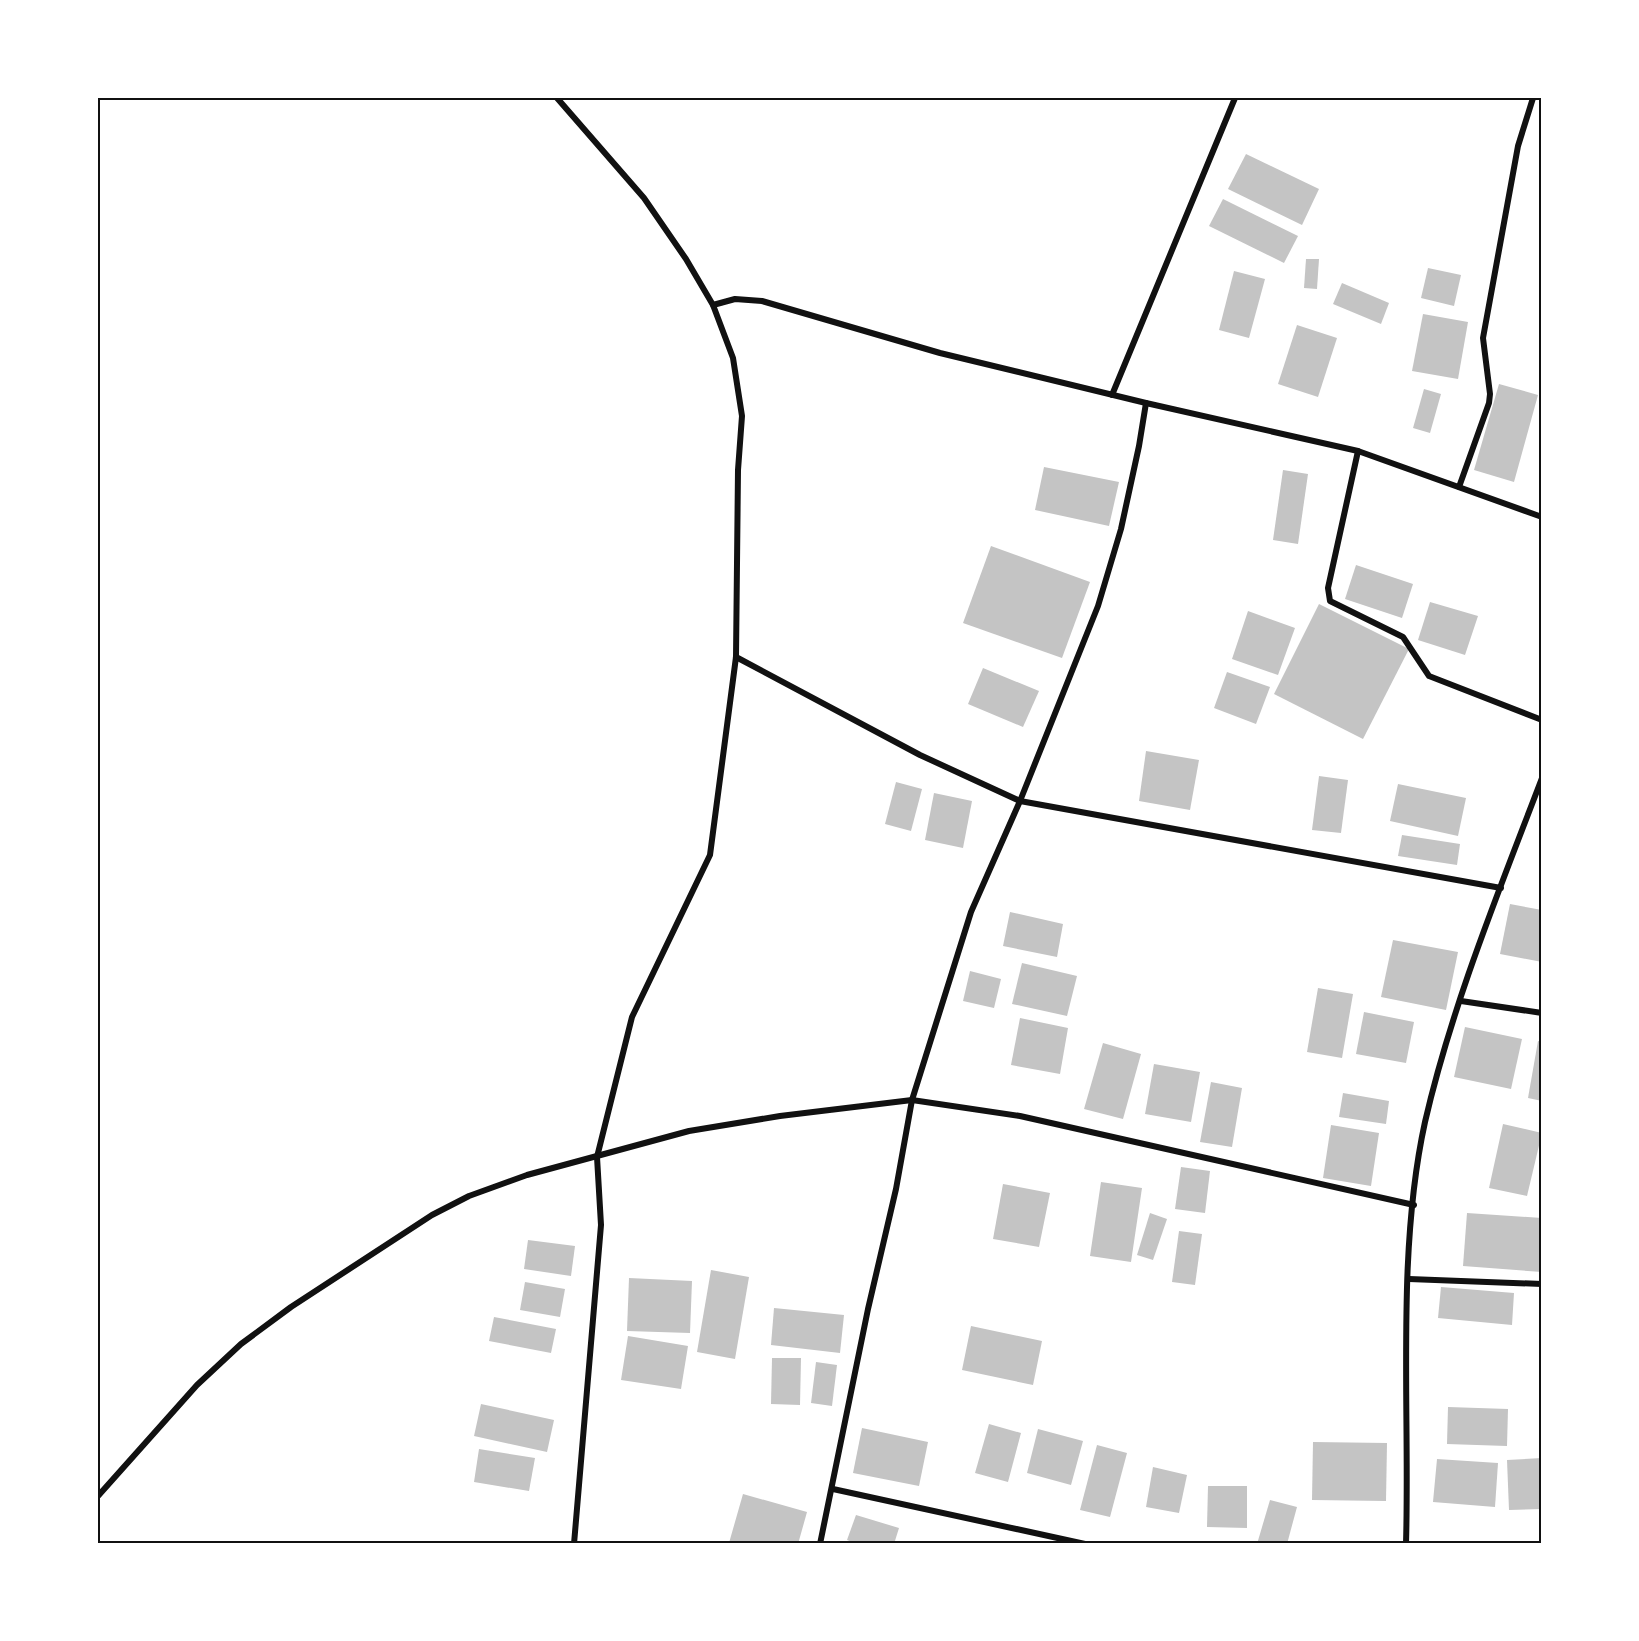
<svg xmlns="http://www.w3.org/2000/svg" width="1639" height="1641" font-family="'Fira Sans',sans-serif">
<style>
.building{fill:#c4c4c4}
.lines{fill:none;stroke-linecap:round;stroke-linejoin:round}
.minor{stroke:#111;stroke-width:6}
.neatline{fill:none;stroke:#111;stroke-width:2}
</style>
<rect width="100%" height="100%" fill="#fff"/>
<g class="building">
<path d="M1246,154L1319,189L1302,225L1228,189Z"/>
<path d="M1223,199L1298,236L1284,263L1209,226Z"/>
<path d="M1306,259H1319L1317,289L1304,288Z"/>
<path d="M1428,268L1461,275L1454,306L1421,298Z"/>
<path d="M1234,271L1265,279L1249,338L1219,330Z"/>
<path d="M1342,283L1389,303L1381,324L1333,304Z"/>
<path d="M1423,314L1468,322L1458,379L1412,371Z"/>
<path d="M1297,325L1337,338L1318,397L1278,384Z"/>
<path d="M1499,384L1538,395L1514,482L1474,470Z"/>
<path d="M1424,389L1441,394L1430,433L1413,428Z"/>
<path d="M1044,467L1119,482L1109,526L1035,510Z"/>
<path d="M1283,470L1308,474L1298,544L1273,540Z"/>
<path d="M991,546L1090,582L1062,658L963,623Z"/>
<path d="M1356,565L1413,584L1402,618L1345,599Z"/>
<path d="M1430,602L1478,616L1465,655L1418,640Z"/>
<path d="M1319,604L1409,649L1363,739L1274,694Z"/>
<path d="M1248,611L1295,628L1278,675L1232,659Z"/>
<path d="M983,668L1039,691L1023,727L968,704Z"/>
<path d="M1227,672L1270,687L1256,724L1214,708Z"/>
<path d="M1146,751L1199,760L1190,810L1139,801Z"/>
<path d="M1319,776L1348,780L1341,833L1312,830Z"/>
<path d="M896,782L922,789L911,831L885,824Z"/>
<path d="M1398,784L1466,798L1458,836L1390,821Z"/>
<path d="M934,793L972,801L963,848L925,840Z"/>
<path d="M1402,835L1460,844L1457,865L1398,856Z"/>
<path d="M1510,904L1542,910V962L1500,954Z"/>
<path d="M1010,912L1063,924L1057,957L1003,946Z"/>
<path d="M1393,940L1458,952L1446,1010L1381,997Z"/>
<path d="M1022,963L1077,976L1067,1016L1012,1004Z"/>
<path d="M970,971L1001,979L994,1008L963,1001Z"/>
<path d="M1318,988L1353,994L1342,1058L1307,1052Z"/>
<path d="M1364,1012L1414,1022L1406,1063L1356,1054Z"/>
<path d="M1020,1018L1068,1028L1060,1074L1011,1065Z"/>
<path d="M1465,1027L1522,1039L1511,1089L1454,1077Z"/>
<path d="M1538,1041L1542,1042V1101L1528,1098Z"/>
<path d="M1103,1043L1141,1054L1123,1119L1084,1109Z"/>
<path d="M1154,1064L1200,1072L1191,1122L1145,1114Z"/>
<path d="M1211,1082L1242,1088L1232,1147L1200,1142Z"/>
<path d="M1343,1093L1389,1101L1386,1124L1339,1117Z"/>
<path d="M1503,1124L1542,1133L1527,1196L1489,1188Z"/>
<path d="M1331,1125L1379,1133L1371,1186L1323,1178Z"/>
<path d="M1181,1167L1210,1171L1205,1213L1175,1209Z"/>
<path d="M1101,1182L1142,1188L1131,1262L1090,1256Z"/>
<path d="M1003,1184L1050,1193L1039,1247L993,1239Z"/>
<path d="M1150,1213L1167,1219L1153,1260L1137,1255Z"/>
<path d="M1467,1213L1542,1218V1272L1463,1266Z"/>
<path d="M1179,1231L1202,1234L1195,1285L1172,1282Z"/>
<path d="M528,1240L575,1246L571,1276L524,1269Z"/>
<path d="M711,1270L749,1277L735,1359L697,1352Z"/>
<path d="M629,1278L692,1281L690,1333L627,1331Z"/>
<path d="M525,1282L565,1289L560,1317L520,1310Z"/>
<path d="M1441,1287L1514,1293L1512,1325L1438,1318Z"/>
<path d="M774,1308L844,1315L840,1353L771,1345Z"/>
<path d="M494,1317L556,1329L551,1353L489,1341Z"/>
<path d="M971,1326L1042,1341L1033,1385L962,1370Z"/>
<path d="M628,1336L688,1346L681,1389L621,1380Z"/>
<path d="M772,1358H801L800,1405L771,1404Z"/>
<path d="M816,1362L837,1365L832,1406L811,1403Z"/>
<path d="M481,1404L554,1420L547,1452L474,1436Z"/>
<path d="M1448,1407L1508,1409L1507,1446L1447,1444Z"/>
<path d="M989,1424L1021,1433L1008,1482L975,1473Z"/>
<path d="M862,1428L928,1442L919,1486L853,1473Z"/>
<path d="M1038,1429L1083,1441L1071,1485L1027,1473Z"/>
<path d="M1313,1442L1387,1443L1386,1501L1312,1500Z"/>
<path d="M1097,1445L1127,1453L1110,1517L1080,1510Z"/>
<path d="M479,1449L535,1458L529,1491L474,1482Z"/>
<path d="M1542,1458V1509L1509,1510L1507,1460Z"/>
<path d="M1437,1459L1498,1463L1495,1507L1433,1502Z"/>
<path d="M1153,1467L1187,1475L1179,1513L1146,1507Z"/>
<path d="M1208,1486H1247V1528L1207,1527Z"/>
<path d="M743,1494L807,1512L798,1544L729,1543Z"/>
<path d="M1270,1500L1297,1507L1287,1544H1257Z"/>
<path d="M856,1515L899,1528L894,1544H857L847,1540Z"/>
</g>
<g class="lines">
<g class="minor">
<path d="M557,98L644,198L686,259L713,305L733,358L742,416L738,470L736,657L710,855L632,1017L597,1157L601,1225L574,1544"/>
<path d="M713,305L735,299L762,301L940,353L1146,403"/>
<path d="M1112,395L1235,98"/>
<path d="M1358,451L1328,588L1330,601L1403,637L1429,676L1542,720"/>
<path d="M1459,487L1489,403L1490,394L1483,338L1518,146L1533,98"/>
<path d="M736,657L920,755L1020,801L1501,888"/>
<path d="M1461,1001L1542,1013"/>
<path d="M1409,1279L1542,1284"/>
<path d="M833,1489L1085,1544"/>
<path d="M98,1496L197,1385L241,1344L291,1307L432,1215L469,1196L527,1175L689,1131L780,1116L912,1100L1020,1116L1414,1205"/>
<path d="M820,1544L868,1309L896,1189L912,1100L971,912L1020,801L1098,606L1121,529L1139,446L1146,403L1358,451L1542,517"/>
<path d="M1406,1544C1410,1408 1396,1254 1425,1122C1452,1005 1499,891 1542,778"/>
</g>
</g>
<rect width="1639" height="1641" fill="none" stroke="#ffffff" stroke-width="198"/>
<rect x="99" y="99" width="1441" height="1443" class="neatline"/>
</svg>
